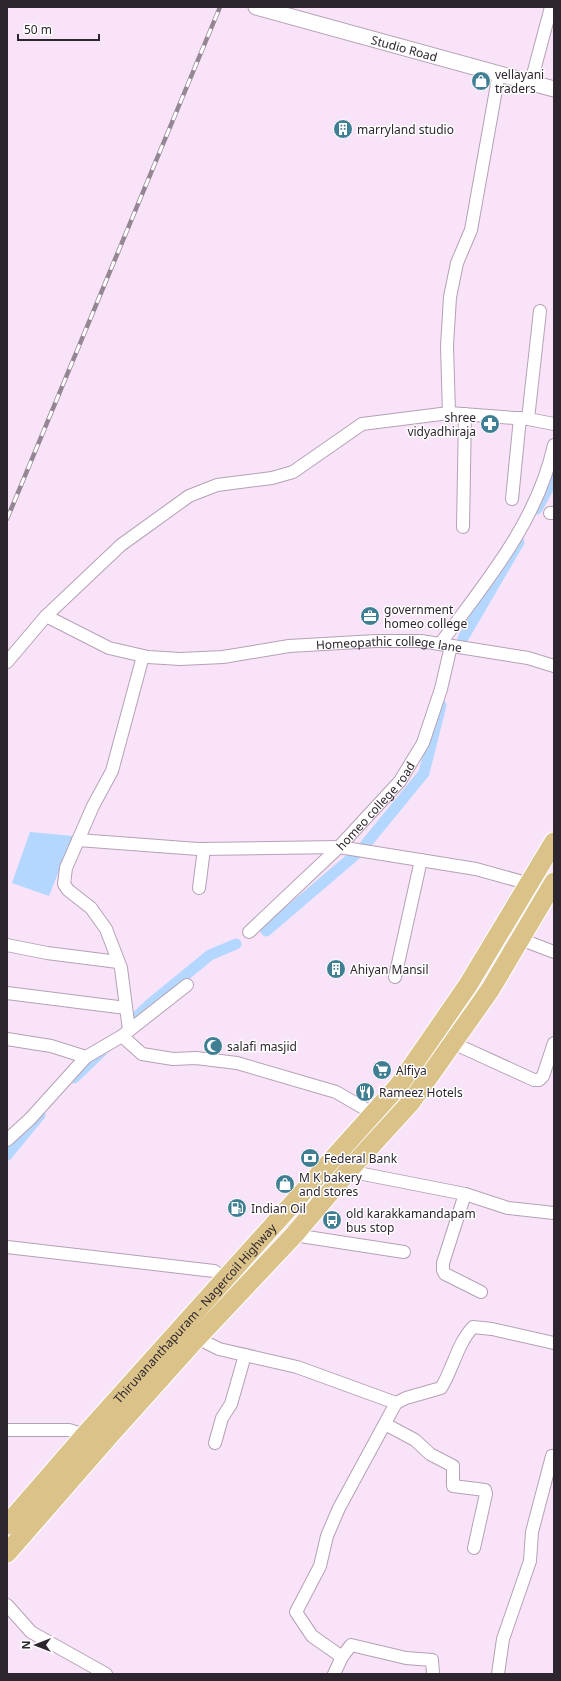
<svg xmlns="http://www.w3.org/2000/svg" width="561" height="1681" font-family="'Noto Sans',sans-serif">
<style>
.water{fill:#b3d7fe}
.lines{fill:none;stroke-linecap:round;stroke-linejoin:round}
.canal{stroke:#b3d7fe;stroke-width:11}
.minor-casing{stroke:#b5a1b5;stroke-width:14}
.tertiary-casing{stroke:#b5a1b5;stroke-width:17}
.primary-casing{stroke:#fff;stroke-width:21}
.minor{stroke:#fff;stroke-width:12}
.tertiary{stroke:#fff;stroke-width:15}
.primary{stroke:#dac289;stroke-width:19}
.rail-casing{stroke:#958694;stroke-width:4.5}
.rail{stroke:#fff;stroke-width:3;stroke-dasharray:9;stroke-linecap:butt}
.labels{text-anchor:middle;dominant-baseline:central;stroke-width:3;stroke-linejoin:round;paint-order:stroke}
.street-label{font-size:12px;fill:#2e262e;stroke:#fff}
.poi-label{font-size:12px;fill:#2e262e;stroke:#fff;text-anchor:start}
</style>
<rect width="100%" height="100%" fill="#f9e3f8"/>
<path class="water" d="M30,832L73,836L49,896L12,883Z"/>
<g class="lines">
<g class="canal">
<path d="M537,509L551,483L554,468"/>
<path d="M463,638L519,542"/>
<path d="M266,931L361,850L424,773L441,705"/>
<path d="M127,1026L150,1004L210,955L236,944"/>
<path d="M74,1078L102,1051"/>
<path d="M7,1155L40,1115"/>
</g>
<defs>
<g id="minor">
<path d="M531,82L551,7"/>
<path d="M449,413L447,346L450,297L457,263L471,230L499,73"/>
<path d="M528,419L540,311"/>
<path d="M512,499L520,418"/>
<path d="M550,513H554"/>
<path d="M463,527L465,414"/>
<path id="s1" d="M46,616L109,648L148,657L180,659L223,657L289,646L376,641H421L528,658L554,666"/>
<path d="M440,644C486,582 537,522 554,445"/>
<path d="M7,662L46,616L121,545L189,496L217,485L272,478L293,472L362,424L449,413L528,419L554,424"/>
<path d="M78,840L198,849L339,847L476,869L530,884"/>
<path d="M199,888L204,849"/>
<path id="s2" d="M249,932L339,847L400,781L423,743L441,689L451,646"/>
<path d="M520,939L554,952"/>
<path d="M7,945L47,953L118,962"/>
<path d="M395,977L421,860"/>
<path d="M7,993L126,1008"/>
<path d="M129,1030L121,968L106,929L91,908L68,890L64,884L66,868L93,806L112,771L143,656"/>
<path d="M122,1036L142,1054L173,1059L196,1058L237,1063L336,1092L374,1114"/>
<path d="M7,1039L51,1046L86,1057"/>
<path d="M453,1043L534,1080H539L543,1076L554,1043"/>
<path d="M7,1140L30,1119L86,1057L122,1036L187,985"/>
<path d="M344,1168L348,1171L465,1194L508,1208L554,1213"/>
<path d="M465,1194L443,1263V1270L445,1274L481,1292"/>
<path d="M294,1235L404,1252"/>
<path d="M7,1247L214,1271L226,1278"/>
<path d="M197,1338L219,1349L297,1367L396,1403L406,1398L441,1388C453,1369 457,1344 473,1327L492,1329L554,1343"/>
<path d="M385,1424L415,1440L430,1454L453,1466V1486L485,1490L486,1494L474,1548"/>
<path d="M7,1430H69L85,1435"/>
<path d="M215,1443L222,1418L231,1404L245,1355"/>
<path d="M7,1605L31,1632L106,1674"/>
<path d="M342,1657L351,1645L406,1658L432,1660L433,1674"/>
<path d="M334,1674L342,1657L312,1636L296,1612L320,1566L327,1536L339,1508L396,1403"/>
<path d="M498,1674L503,1639L530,1561L532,1532L552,1456H554"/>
</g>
<g id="tertiary">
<path id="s3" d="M256,7L554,89"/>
</g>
<g id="primary">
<path id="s4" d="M7,1525L85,1435L399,1085L468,985L554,842"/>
<path d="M7,1553L109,1436L197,1338L294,1235L348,1171L411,1102L490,990L554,882"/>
</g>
</defs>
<use href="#minor" class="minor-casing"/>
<use href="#tertiary" class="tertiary-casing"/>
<use href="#primary" class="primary-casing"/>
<use href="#minor" class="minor"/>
<use href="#tertiary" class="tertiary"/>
<use href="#primary" class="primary"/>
<defs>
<path id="rail" d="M7,519L220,7"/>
</defs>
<use href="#rail" class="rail-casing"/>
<use href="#rail" class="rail"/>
</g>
<defs>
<symbol id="shop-disc" viewBox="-11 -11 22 22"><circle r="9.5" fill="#407f93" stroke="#fff"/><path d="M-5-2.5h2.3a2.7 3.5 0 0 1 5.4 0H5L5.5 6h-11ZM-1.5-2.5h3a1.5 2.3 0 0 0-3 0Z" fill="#fff"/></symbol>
<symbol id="building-disc" viewBox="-11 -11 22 22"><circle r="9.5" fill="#407f93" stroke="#fff"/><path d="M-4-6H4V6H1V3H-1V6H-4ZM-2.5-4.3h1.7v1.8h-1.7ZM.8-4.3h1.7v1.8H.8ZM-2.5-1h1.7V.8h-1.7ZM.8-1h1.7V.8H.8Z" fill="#fff"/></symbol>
<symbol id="pharmacy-disc" viewBox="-11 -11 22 22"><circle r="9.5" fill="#407f93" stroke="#fff"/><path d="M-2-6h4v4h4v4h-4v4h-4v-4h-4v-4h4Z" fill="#fff"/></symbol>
<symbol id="office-disc" viewBox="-11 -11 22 22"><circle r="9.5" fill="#407f93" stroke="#fff"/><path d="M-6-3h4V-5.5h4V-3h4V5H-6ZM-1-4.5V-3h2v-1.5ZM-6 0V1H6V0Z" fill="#fff"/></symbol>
<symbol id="mosque-disc" viewBox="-11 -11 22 22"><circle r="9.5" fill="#407f93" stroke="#fff"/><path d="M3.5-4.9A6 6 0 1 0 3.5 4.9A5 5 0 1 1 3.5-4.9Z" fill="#fff"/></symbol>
<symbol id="supermarket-disc" viewBox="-11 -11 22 22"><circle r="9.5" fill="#407f93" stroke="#fff"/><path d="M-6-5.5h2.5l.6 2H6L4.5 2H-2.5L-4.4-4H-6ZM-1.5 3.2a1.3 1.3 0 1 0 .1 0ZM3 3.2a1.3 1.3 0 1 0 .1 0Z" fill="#fff"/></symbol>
<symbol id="restaurant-disc" viewBox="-11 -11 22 22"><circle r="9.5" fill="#407f93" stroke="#fff"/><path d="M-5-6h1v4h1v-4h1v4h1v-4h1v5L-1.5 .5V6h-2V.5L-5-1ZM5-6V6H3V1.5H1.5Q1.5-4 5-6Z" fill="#fff"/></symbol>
<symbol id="bank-disc" viewBox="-11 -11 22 22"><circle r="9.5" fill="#407f93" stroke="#fff"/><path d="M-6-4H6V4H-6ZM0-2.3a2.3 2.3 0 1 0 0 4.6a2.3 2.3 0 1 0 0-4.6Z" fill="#fff"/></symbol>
<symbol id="fuel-disc" viewBox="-11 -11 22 22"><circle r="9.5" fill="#407f93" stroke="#fff"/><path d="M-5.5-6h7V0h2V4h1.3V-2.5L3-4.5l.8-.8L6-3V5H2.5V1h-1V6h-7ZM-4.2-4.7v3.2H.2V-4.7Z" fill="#fff"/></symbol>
<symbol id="bus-disc" viewBox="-11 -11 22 22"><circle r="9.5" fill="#407f93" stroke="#fff"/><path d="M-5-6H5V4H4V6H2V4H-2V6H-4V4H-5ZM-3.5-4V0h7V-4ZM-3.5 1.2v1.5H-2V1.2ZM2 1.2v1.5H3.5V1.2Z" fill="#fff"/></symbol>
</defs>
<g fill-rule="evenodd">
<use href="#shop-disc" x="470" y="70" width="22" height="22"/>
<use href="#building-disc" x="332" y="118" width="22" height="22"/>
<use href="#pharmacy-disc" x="479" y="413" width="22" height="22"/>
<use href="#office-disc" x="359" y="605" width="22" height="22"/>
<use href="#building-disc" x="325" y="958" width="22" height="22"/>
<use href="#mosque-disc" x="202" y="1035" width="22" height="22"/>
<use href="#supermarket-disc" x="371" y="1059" width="22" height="22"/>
<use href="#restaurant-disc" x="354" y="1081" width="22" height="22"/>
<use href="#bank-disc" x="299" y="1147" width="22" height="22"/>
<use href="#shop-disc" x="274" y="1173" width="22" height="22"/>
<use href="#fuel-disc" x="226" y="1197" width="22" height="22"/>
<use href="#bus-disc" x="321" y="1209" width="22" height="22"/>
</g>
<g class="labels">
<g class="street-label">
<text stroke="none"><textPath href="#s3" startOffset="154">Studio Road</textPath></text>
<text stroke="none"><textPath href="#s1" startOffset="353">Homeopathic college lane</textPath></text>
<text stroke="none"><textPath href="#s2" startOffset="179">homeo college road</textPath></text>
<text stroke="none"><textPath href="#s4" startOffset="283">Thiruvananthapuram - Nagercoil Highway</textPath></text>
</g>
<g class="poi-label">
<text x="495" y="74">vellayani<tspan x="495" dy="14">traders</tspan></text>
<text x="357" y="129">marryland studio</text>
<text x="476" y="417" text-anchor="end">shree<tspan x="476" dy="14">vidyadhiraja</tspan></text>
<text x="384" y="609">government<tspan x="384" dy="14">homeo college</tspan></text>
<text x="350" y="969">Ahiyan Mansil</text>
<text x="227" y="1046">salafi masjid</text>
<text x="396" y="1070">Alfiya</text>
<text x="379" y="1092">Rameez Hotels</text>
<text x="324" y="1158">Federal Bank</text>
<text x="299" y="1177">M K bakery<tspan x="299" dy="14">and stores</tspan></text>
<text x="251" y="1208">Indian Oil</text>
<text x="346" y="1213">old karakkamandapam<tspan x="346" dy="14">bus stop</tspan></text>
</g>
</g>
<rect width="561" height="1681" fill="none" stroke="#2e262e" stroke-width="16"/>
<g transform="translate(36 1645) rotate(270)" stroke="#ffffff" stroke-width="3" paint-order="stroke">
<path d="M0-3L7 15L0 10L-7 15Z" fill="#2e262e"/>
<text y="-6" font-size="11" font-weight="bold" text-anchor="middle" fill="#2e262e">N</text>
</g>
<path d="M18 34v6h81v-6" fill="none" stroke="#2e262e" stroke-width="2"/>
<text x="24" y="34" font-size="12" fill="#2e262e" stroke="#ffffff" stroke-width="3" paint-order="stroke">50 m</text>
</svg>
